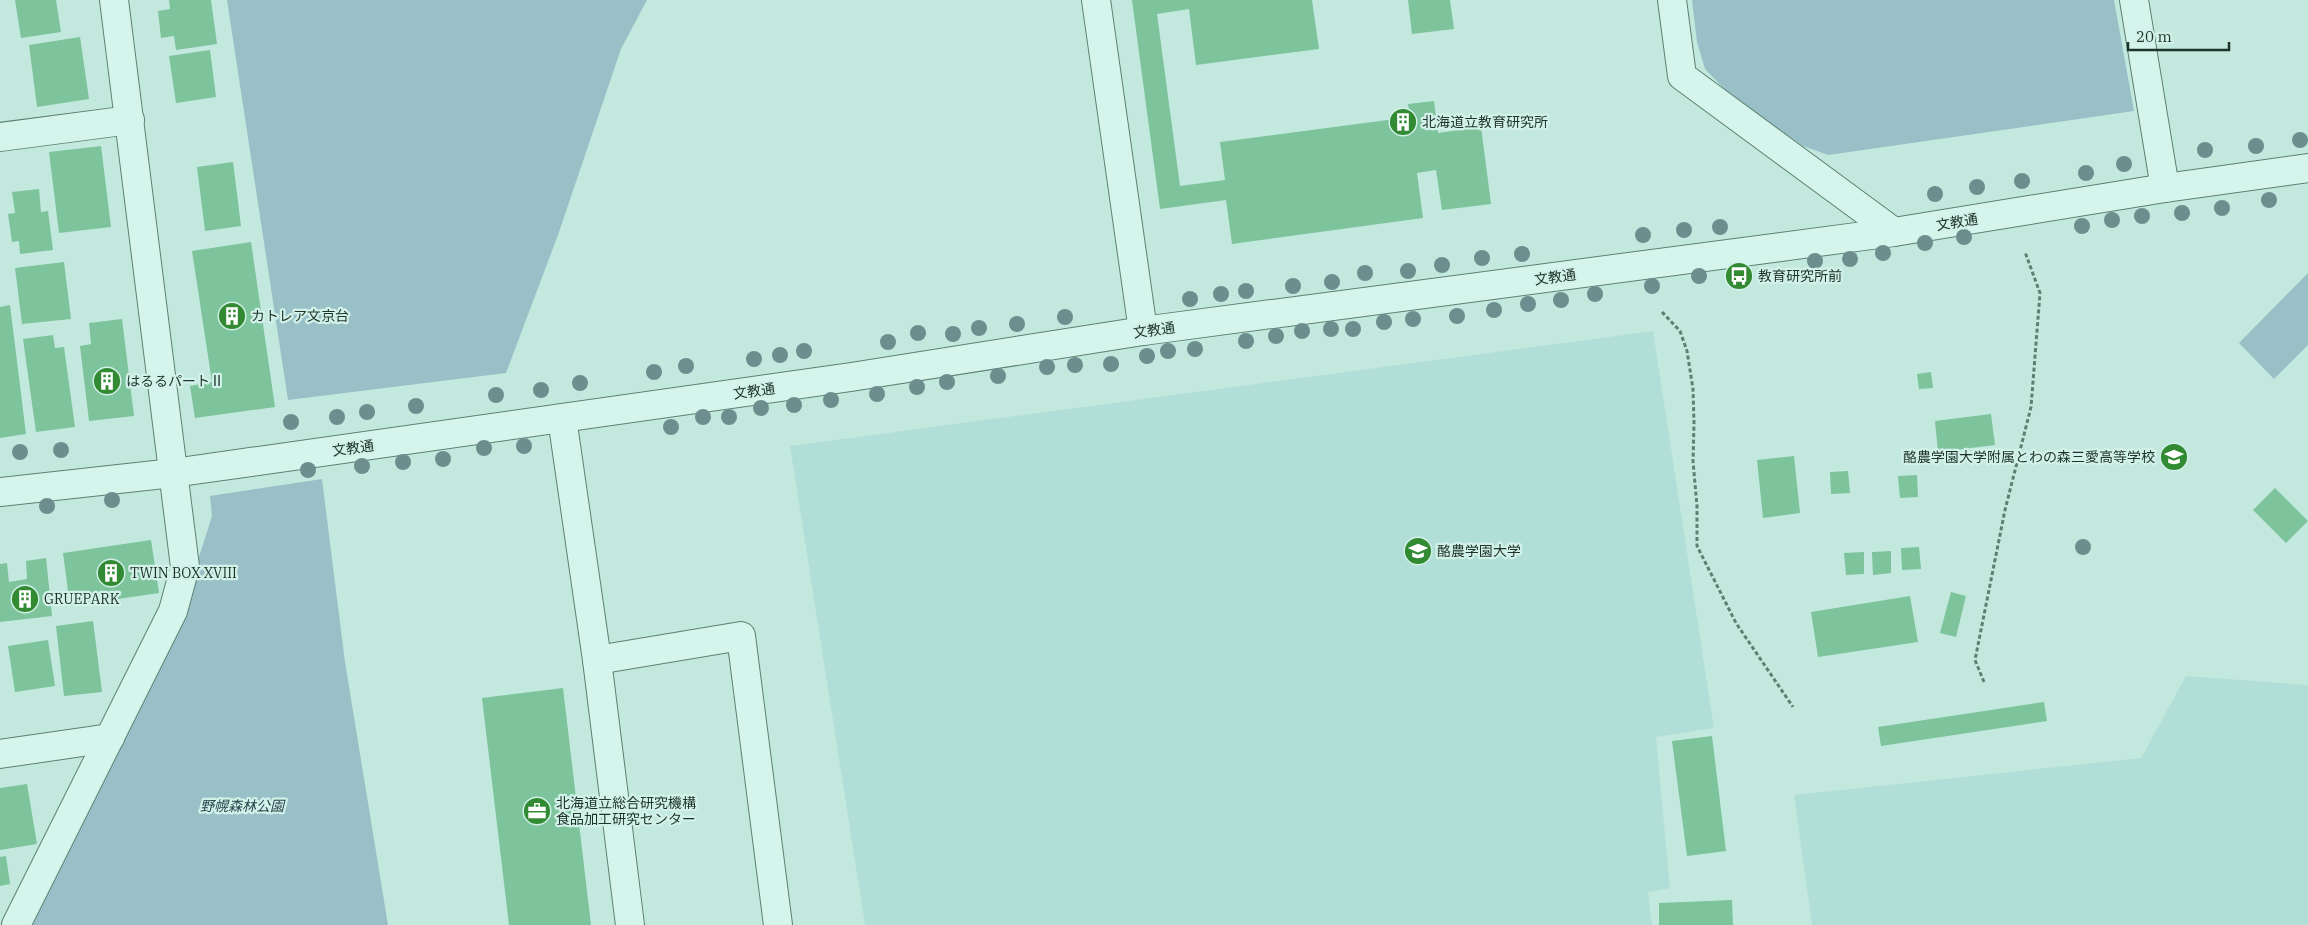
<svg xmlns="http://www.w3.org/2000/svg" width="2308" height="925" font-family="'IBM Plex Serif','Noto Sans JP',serif">
<style>
.farmland{fill:#b2ded8}
.green{fill:#98c0c6}
.building{fill:#7dc39c}
.lines{fill:none;stroke-linecap:round;stroke-linejoin:round}
.minor-casing{stroke:#5c8171;stroke-width:30}
.path{stroke:#5c8171;stroke-width:3;stroke-dasharray:4 2.5;stroke-linecap:butt}
.minor{stroke:#d5f5ec;stroke-width:28}
.tree{fill:#6d8e8f}
.labels{text-anchor:middle;dominant-baseline:central;stroke-width:4.5;stroke-linejoin:round;paint-order:stroke}
.poi-label{font-size:14px;fill:#1e3329;stroke:#d2f1e9;text-anchor:start}
.street-label{font-size:14px;fill:#1e3329;stroke:#d2f1e9}
.park-label{font-size:14px;font-style:italic;fill:#27434d;stroke:#d2f1e9}
</style>
<rect width="100%" height="100%" fill="#c3e9df"/>
<g class="farmland">
<path d="M1653,331L1714,728L1656,737L1670,888L1648,892L1652,925H865L790,446Z"/>
<path d="M2186,676L2308,685V925H1812L1794,795L2141,758Z"/>
</g>
<g class="green">
<path d="M227,0H647L621,49L558,235L506,373L288,400Z"/>
<path d="M1692,0H2114L2134,111L1828,155L1803,146L1732,97L1705,69L1697,42Z"/>
<path d="M2308,273V345L2274,379L2239,343Z"/>
<path d="M322,479L345,662L388,925H24L191,582L212,516L210,496Z"/>
</g>
<g class="building">
<path d="M15,0H56L61,32L21,38Z"/>
<path d="M169,0H211L217,44L176,50L174,36L161,38L158,11L170,9Z"/>
<path d="M1132,0H1312L1319,49L1196,65L1189,9L1157,14L1180,186L1225,180L1220,142L1410,117L1408,104L1434,101L1438,133L1481,127L1491,204L1442,210L1436,170L1417,173L1423,218L1232,244L1226,200L1160,209Z"/>
<path d="M1408,0H1450L1454,29L1412,34Z"/>
<path d="M80,37L89,99L37,107L29,45Z"/>
<path d="M210,50L216,97L176,103L169,56Z"/>
<path d="M101,146L111,227L59,233L49,152Z"/>
<path d="M233,162L241,226L205,231L197,167Z"/>
<path d="M39,189L41,212L48,211L53,250L20,254L19,241L12,242L8,214L15,213L12,192Z"/>
<path d="M251,242L275,407L195,418L190,386L212,382L192,251Z"/>
<path d="M64,262L71,319L22,324L15,268Z"/>
<path d="M10,305L26,434L0,438V307Z"/>
<path d="M122,319L134,416L89,421L80,346L91,344L89,323Z"/>
<path d="M53,335L55,348L64,347L75,427L36,432L23,339Z"/>
<path d="M1931,372L1933,388L1919,389L1917,374Z"/>
<path d="M1991,414L1995,445L1938,452L1935,421Z"/>
<path d="M1794,456L1800,513L1763,518L1757,460Z"/>
<path d="M1848,471L1850,493L1831,494L1830,472Z"/>
<path d="M1917,475L1918,497L1900,498L1898,476Z"/>
<path d="M2275,488L2308,521L2286,543L2253,510Z"/>
<path d="M151,540L159,593L70,606L63,553Z"/>
<path d="M1919,547L1921,569L1902,570L1901,548Z"/>
<path d="M1891,551V573L1873,575L1872,552Z"/>
<path d="M1864,552V574L1846,575L1844,553Z"/>
<path d="M46,558L52,616L0,622V564L7,563L9,582L27,579L26,561Z"/>
<path d="M1951,592L1966,596L1956,637L1940,633Z"/>
<path d="M1910,596L1918,642L1818,657L1811,612Z"/>
<path d="M93,621L102,692L64,696L56,626Z"/>
<path d="M48,640L55,686L15,692L8,646Z"/>
<path d="M563,688L591,925H509L482,698Z"/>
<path d="M2044,702L2047,721L1881,746L1878,727Z"/>
<path d="M1712,736L1726,851L1687,856L1672,741Z"/>
<path d="M27,784L37,844L0,850V788Z"/>
<path d="M6,856L10,884L0,886V857Z"/>
<path d="M1732,900L1733,925H1659V903Z"/>
</g>
<g class="lines">
<defs>
<g id="minor">
<path d="M1096,0L1143,331"/>
<path d="M1672,0L1682,76L1894,232"/>
<path d="M2134,0L2165,188"/>
<path d="M0,137L130,120"/>
<path d="M562,418L597,660L630,925"/>
<path d="M0,492L173,473L851,377L1143,331L1894,232L2165,188L2308,168"/>
<path d="M597,660L741,636L778,925"/>
<path d="M0,754L110,738"/>
<path d="M16,925L173,611L185,567L114,0"/>
</g>
</defs>
<use href="#minor" class="minor-casing"/>
<g class="path">
<path d="M1662,312L1680,331L1687,351L1693,389L1694,423L1693,461L1697,506V546L1736,623L1793,707"/>
<path d="M1984,682L1975,660L2005,510L2031,407L2040,293L2025,252"/>
</g>
<use href="#minor" class="minor"/>
</g>
<g class="tree">
<circle cx="2300" cy="140" r="8"/>
<circle cx="2256" cy="146" r="8"/>
<circle cx="2205" cy="150" r="8"/>
<circle cx="2124" cy="164" r="8"/>
<circle cx="2086" cy="173" r="8"/>
<circle cx="2022" cy="181" r="8"/>
<circle cx="1977" cy="187" r="8"/>
<circle cx="1935" cy="194" r="8"/>
<circle cx="2269" cy="200" r="8"/>
<circle cx="2222" cy="208" r="8"/>
<circle cx="2182" cy="213" r="8"/>
<circle cx="2142" cy="216" r="8"/>
<circle cx="2112" cy="220" r="8"/>
<circle cx="2082" cy="226" r="8"/>
<circle cx="1720" cy="227" r="8"/>
<circle cx="1684" cy="230" r="8"/>
<circle cx="1643" cy="235" r="8"/>
<circle cx="1964" cy="237" r="8"/>
<circle cx="1925" cy="243" r="8"/>
<circle cx="1883" cy="253" r="8"/>
<circle cx="1522" cy="254" r="8"/>
<circle cx="1482" cy="258" r="8"/>
<circle cx="1850" cy="259" r="8"/>
<circle cx="1815" cy="261" r="8"/>
<circle cx="1442" cy="265" r="8"/>
<circle cx="1408" cy="271" r="8"/>
<circle cx="1365" cy="273" r="8"/>
<circle cx="1699" cy="276" r="8"/>
<circle cx="1332" cy="282" r="8"/>
<circle cx="1293" cy="286" r="8"/>
<circle cx="1652" cy="286" r="8"/>
<circle cx="1246" cy="291" r="8"/>
<circle cx="1221" cy="294" r="8"/>
<circle cx="1595" cy="294" r="8"/>
<circle cx="1190" cy="299" r="8"/>
<circle cx="1561" cy="300" r="8"/>
<circle cx="1528" cy="304" r="8"/>
<circle cx="1494" cy="310" r="8"/>
<circle cx="1457" cy="316" r="8"/>
<circle cx="1065" cy="317" r="8"/>
<circle cx="1413" cy="319" r="8"/>
<circle cx="1384" cy="322" r="8"/>
<circle cx="1017" cy="324" r="8"/>
<circle cx="979" cy="328" r="8"/>
<circle cx="1331" cy="329" r="8"/>
<circle cx="1353" cy="329" r="8"/>
<circle cx="1302" cy="331" r="8"/>
<circle cx="918" cy="333" r="8"/>
<circle cx="953" cy="334" r="8"/>
<circle cx="1276" cy="336" r="8"/>
<circle cx="1246" cy="341" r="8"/>
<circle cx="888" cy="342" r="8"/>
<circle cx="1195" cy="349" r="8"/>
<circle cx="804" cy="351" r="8"/>
<circle cx="1168" cy="351" r="8"/>
<circle cx="780" cy="355" r="8"/>
<circle cx="1147" cy="356" r="8"/>
<circle cx="754" cy="359" r="8"/>
<circle cx="1111" cy="364" r="8"/>
<circle cx="1075" cy="365" r="8"/>
<circle cx="686" cy="366" r="8"/>
<circle cx="1047" cy="367" r="8"/>
<circle cx="654" cy="372" r="8"/>
<circle cx="998" cy="376" r="8"/>
<circle cx="947" cy="382" r="8"/>
<circle cx="580" cy="383" r="8"/>
<circle cx="917" cy="387" r="8"/>
<circle cx="541" cy="390" r="8"/>
<circle cx="877" cy="394" r="8"/>
<circle cx="496" cy="395" r="8"/>
<circle cx="831" cy="400" r="8"/>
<circle cx="794" cy="405" r="8"/>
<circle cx="416" cy="406" r="8"/>
<circle cx="761" cy="408" r="8"/>
<circle cx="367" cy="412" r="8"/>
<circle cx="337" cy="417" r="8"/>
<circle cx="703" cy="417" r="8"/>
<circle cx="729" cy="417" r="8"/>
<circle cx="291" cy="422" r="8"/>
<circle cx="671" cy="427" r="8"/>
<circle cx="524" cy="446" r="8"/>
<circle cx="484" cy="448" r="8"/>
<circle cx="61" cy="450" r="8"/>
<circle cx="20" cy="452" r="8"/>
<circle cx="443" cy="459" r="8"/>
<circle cx="403" cy="462" r="8"/>
<circle cx="362" cy="466" r="8"/>
<circle cx="308" cy="470" r="8"/>
<circle cx="112" cy="500" r="8"/>
<circle cx="47" cy="506" r="8"/>
<circle cx="2083" cy="547" r="8"/>
</g>
<defs>
<symbol id="building-disc" viewBox="-11 -11 22 22"><circle r="9.5" fill="#328a33" stroke="#d2f1e9"/><path d="M-4-6H4V6H1V3H-1V6H-4ZM-2.5-4.3h1.7v1.8h-1.7ZM.8-4.3h1.7v1.8H.8ZM-2.5-1h1.7V.8h-1.7ZM.8-1h1.7V.8H.8Z" fill="#fff"/></symbol>
<symbol id="bus-disc" viewBox="-11 -11 22 22"><circle r="9.5" fill="#328a33" stroke="#d2f1e9"/><path d="M-5-6H5V4H4V6H2V4H-2V6H-4V4H-5ZM-3.5-4V0h7V-4ZM-3.5 1.2v1.5H-2V1.2ZM2 1.2v1.5H3.5V1.2Z" fill="#fff"/></symbol>
<symbol id="school-disc" viewBox="-11 -11 22 22"><circle r="9.5" fill="#328a33" stroke="#d2f1e9"/><path d="M0-5L7-2L0 1L-7-2ZM-4 1L0 2.5L4 1V4Q0 6-4 4Z" fill="#fff"/></symbol>
<symbol id="university-disc" viewBox="-11 -11 22 22"><circle r="9.5" fill="#328a33" stroke="#d2f1e9"/><path d="M0-5L7-2L0 1L-7-2ZM-4 1L0 2.5L4 1V4Q0 6-4 4Z" fill="#fff"/></symbol>
<symbol id="office-disc" viewBox="-11 -11 22 22"><circle r="9.5" fill="#328a33" stroke="#d2f1e9"/><path d="M-6-3h4V-5.5h4V-3h4V5H-6ZM-1-4.5V-3h2v-1.5ZM-6 0V1H6V0Z" fill="#fff"/></symbol>
</defs>
<g fill-rule="evenodd">
<use href="#building-disc" x="1387" y="106" width="32" height="32"/>
<use href="#bus-disc" x="1723" y="260" width="32" height="32"/>
<use href="#building-disc" x="216" y="300" width="32" height="32"/>
<use href="#building-disc" x="91" y="365" width="32" height="32"/>
<use href="#school-disc" x="2158" y="441" width="32" height="32"/>
<use href="#university-disc" x="1402" y="535" width="32" height="32"/>
<use href="#building-disc" x="95" y="557" width="32" height="32"/>
<use href="#building-disc" x="9" y="583" width="32" height="32"/>
<use href="#office-disc" x="521" y="795" width="32" height="32"/>
</g>
<g class="labels">
<g class="poi-label">
<text x="1422" y="122">北海道立教育研究所</text>
<text x="1758" y="276">教育研究所前</text>
<text x="251" y="316">カトレア文京台</text>
<text x="126" y="381">はるるパートⅡ</text>
<text x="2155" y="457" text-anchor="end">酪農学園大学附属とわの森三愛高等学校</text>
<text x="1437" y="551">酪農学園大学</text>
<text x="130" y="573">TWIN BOX XVIII</text>
<text x="44" y="599">GRUEPARK</text>
<text x="556" y="803">北海道立総合研究機構<tspan x="556" dy="16">食品加工研究センター</tspan></text>
</g>
<g class="street-label">
<text transform="translate(1957 222) rotate(-9)">文教通</text>
<text transform="translate(1555 277) rotate(-8)">文教通</text>
<text transform="translate(1154 330) rotate(-8)">文教通</text>
<text transform="translate(754 391) rotate(-8)">文教通</text>
<text transform="translate(353 448) rotate(-8)">文教通</text>
</g>
<g class="park-label">
<text x="242" y="806">野幌森林公園</text>
</g>
</g>
<path d="M2128 42v8h101v-8" fill="none" stroke="#1e3329" stroke-width="2.5"/>
<text x="2136" y="42" font-size="15" fill="#1e3329" stroke="#d2f1e9" stroke-width="4" paint-order="stroke">20 m</text>
</svg>
